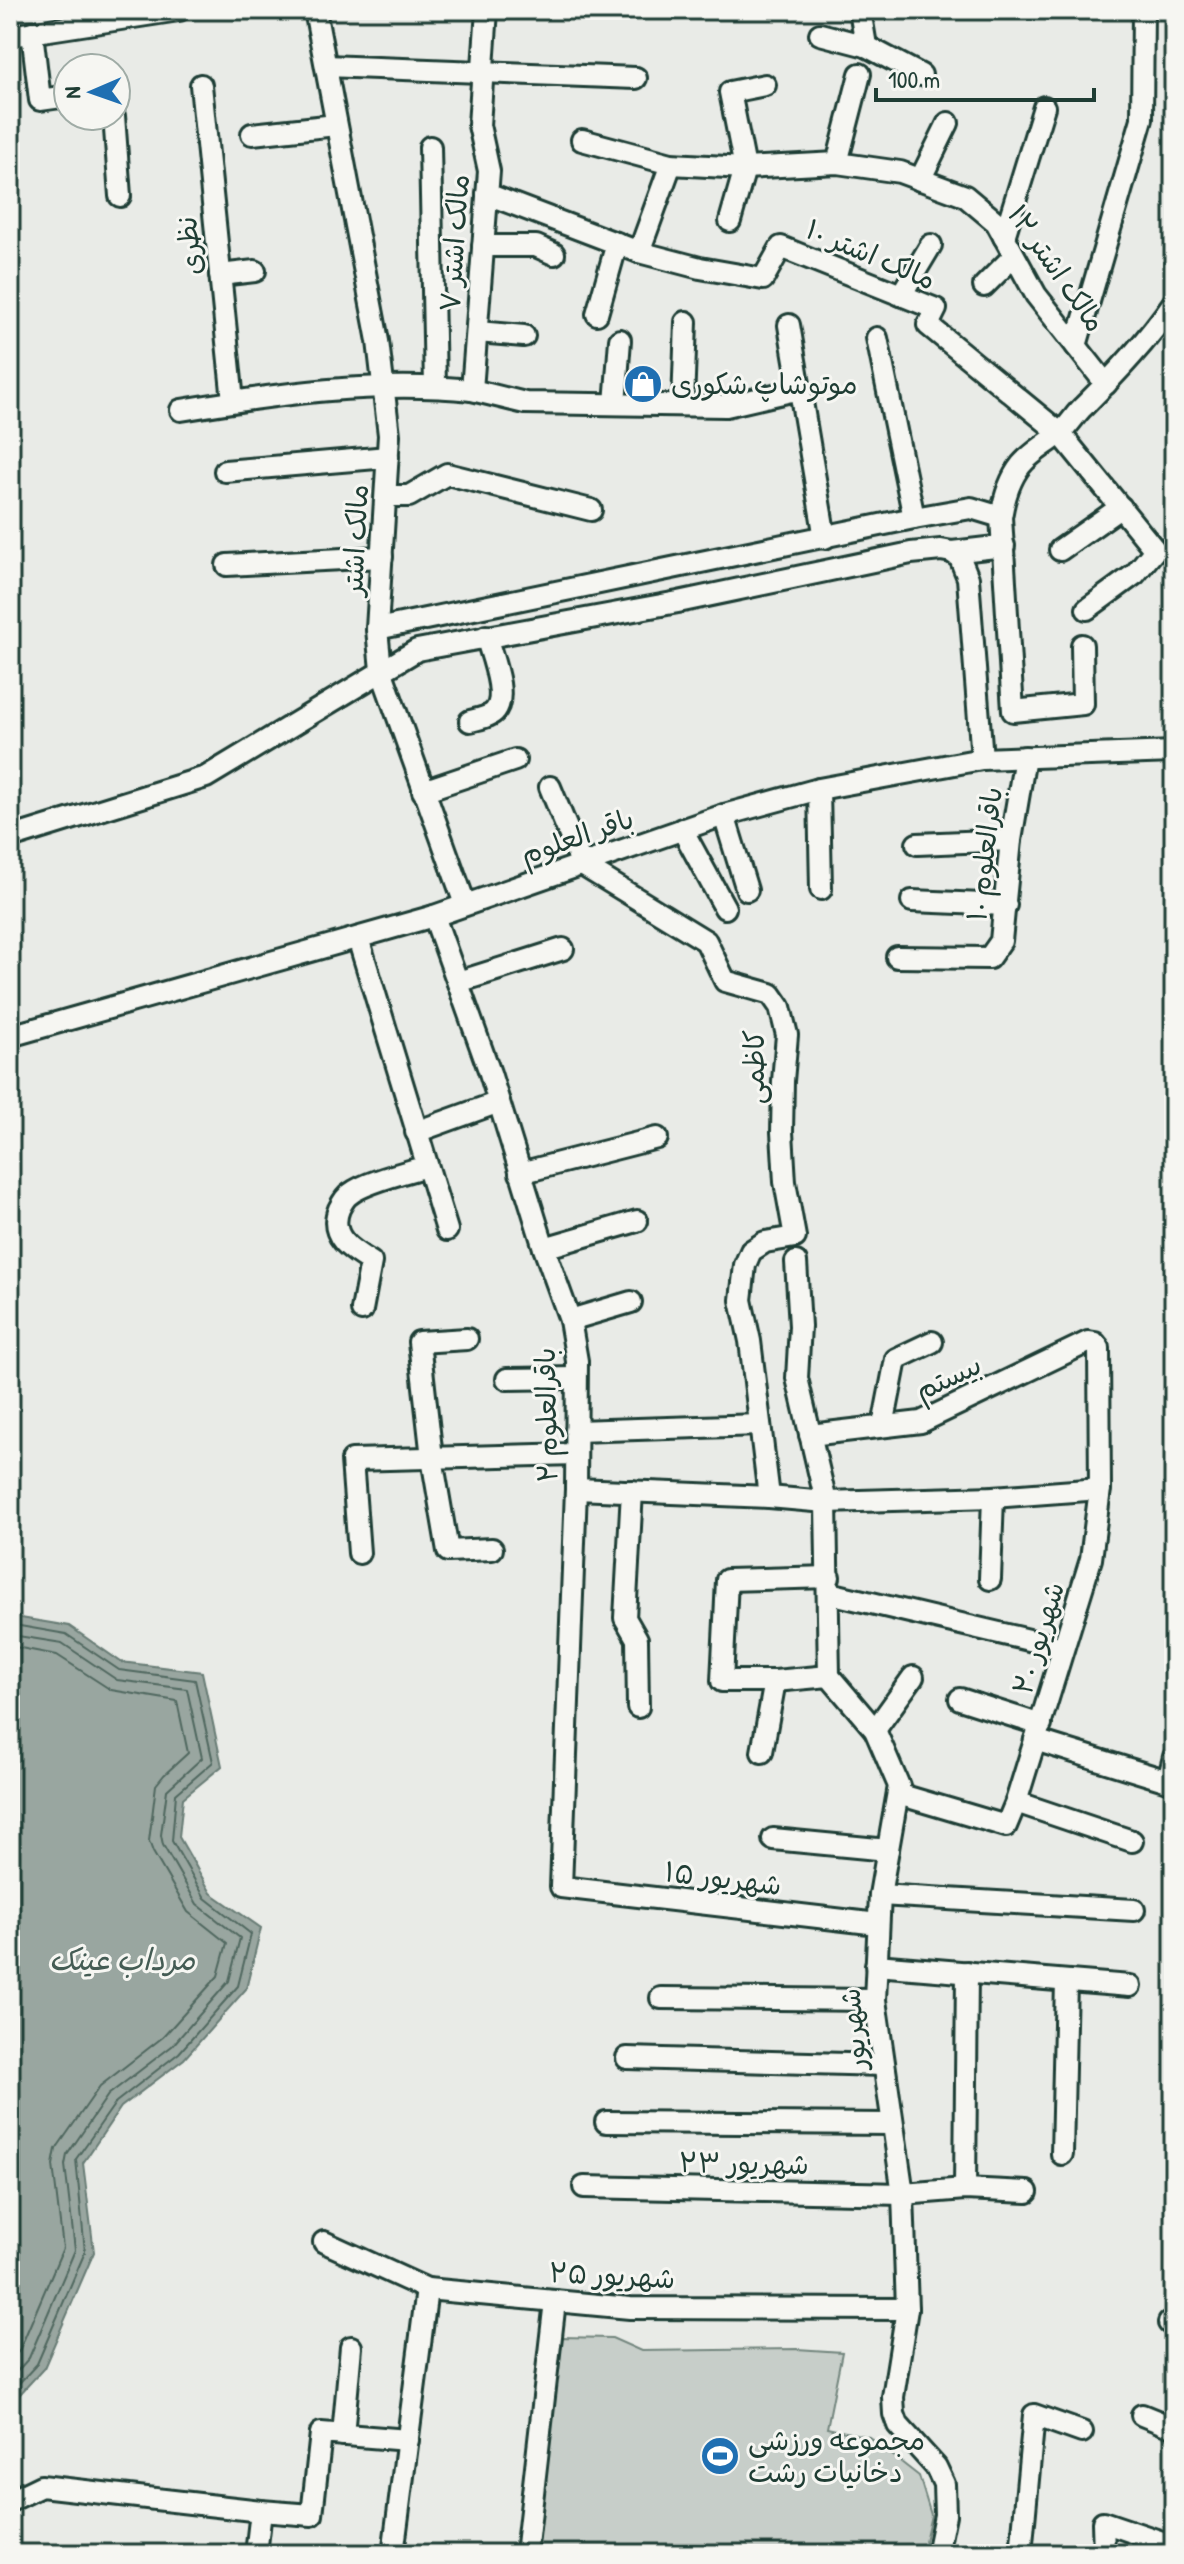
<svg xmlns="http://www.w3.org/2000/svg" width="1184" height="2564" font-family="'Patrick Hand','Playpen Sans Arabic',sans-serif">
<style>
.green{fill:#c7cec9;stroke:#73867e;stroke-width:2}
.water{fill:#99a6a0;stroke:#687c75;stroke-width:2}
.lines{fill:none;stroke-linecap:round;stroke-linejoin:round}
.shore{stroke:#50675f;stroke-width:2}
.minor-casing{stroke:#1f3d34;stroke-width:26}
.minor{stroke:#f6f6f2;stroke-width:20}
.labels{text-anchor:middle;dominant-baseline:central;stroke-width:6;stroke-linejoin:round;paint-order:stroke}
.street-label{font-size:28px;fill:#1f3d34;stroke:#f6f6f2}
.poi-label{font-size:28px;fill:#1f3d34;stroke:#f6f6f2;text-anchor:start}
.water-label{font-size:30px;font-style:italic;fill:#445c54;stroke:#f6f6f2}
</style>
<rect width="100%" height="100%" fill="#e9ebe7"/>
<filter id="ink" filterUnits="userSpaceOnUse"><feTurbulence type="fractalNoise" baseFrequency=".0125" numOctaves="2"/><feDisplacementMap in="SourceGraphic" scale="16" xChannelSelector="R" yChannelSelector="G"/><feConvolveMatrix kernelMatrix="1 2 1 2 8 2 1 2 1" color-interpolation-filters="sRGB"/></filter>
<g filter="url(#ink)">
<path class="green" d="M560,2337L612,2338L641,2351L797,2349L842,2352L827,2428L869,2437L919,2476L931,2515L922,2554H536Z"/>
<path class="water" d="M10,1610L21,1618L69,1626L121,1662L202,1672L222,1766L183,1798L179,1837L211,1893L261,1928L246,1989L184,2059L121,2107L83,2163L94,2252L44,2368L10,2405Z"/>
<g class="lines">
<g class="shore">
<path d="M10,1620L20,1626L66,1634L119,1670L195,1680L213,1762L176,1794L172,1841L205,1898L251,1934L238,1986L179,2053L116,2102L76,2159L85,2252L37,2364L10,2393"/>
<path d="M10,1632L18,1636L62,1643L117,1680L187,1689L202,1758L167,1790L161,1835L163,1845L197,1904L240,1938L229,1981L172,2046L108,2095L67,2155L65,2165L75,2250L29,2358L10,2379"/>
<path d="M10,1646L57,1655L111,1690L177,1701L188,1753L164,1775L156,1785L149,1841L153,1852L188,1912L227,1943L218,1976L163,2037L100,2086L56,2149L53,2165L63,2248L19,2351L10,2361"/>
</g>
<defs>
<g id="minor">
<path d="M315,10L378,341L389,435L377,629L381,670L465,904"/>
<path d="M860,10L866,46"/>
<path d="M32,32L40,100L68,96"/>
<path d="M820,34L866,46L921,75"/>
<path d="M10,36L179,10"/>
<path d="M326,66L636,78"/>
<path d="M201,85L233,401"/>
<path d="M114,116L120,196"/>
<path d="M252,134L336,125"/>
<path d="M582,140L671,164L745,168L837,163L900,172L965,196L996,222L1036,295L1106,384"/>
<path d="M430,147L435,386"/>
<path d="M837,163L860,74"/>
<path d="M920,180L948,123"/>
<path d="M487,194L639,252L700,268L763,279L781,247L936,309L928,325L1060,433L1155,550L1135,574L1087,609"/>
<path d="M730,221L745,168L730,92L765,85"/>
<path d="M1004,237L1044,107"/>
<path d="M483,246H536L554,254"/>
<path d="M639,252L671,164"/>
<path d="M220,275L255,271"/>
<path d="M984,286L1014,256"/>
<path d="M901,295L931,245"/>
<path d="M597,314L617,243"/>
<path d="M789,325L825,538"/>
<path d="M477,332L524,336"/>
<path d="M877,338L914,518"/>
<path d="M1076,346L1142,119L1143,10"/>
<path d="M472,390L525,403L726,406L800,389"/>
<path d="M615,404L620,340"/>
<path d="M683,404L686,322"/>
<path d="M181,410C278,394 374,380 472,390L489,171L479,125L487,10"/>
<path d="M225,471L388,457"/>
<path d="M386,496H409L447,474L591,510"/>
<path d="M1060,550L1121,507"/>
<path d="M952,552L1004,546"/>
<path d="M227,565L382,557"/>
<path d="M377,629L914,518L971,508L1001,517"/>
<path d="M1082,645L1083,704L1013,711L1001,517C1004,499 1009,480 1021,465C1032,452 1046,445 1059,434C1069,426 1075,414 1084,406C1117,373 1147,341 1174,302"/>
<path d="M470,721C478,719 489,717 494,712C509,697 491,655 486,636"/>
<path d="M550,787L582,865L706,941L725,981L771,994L780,1007L787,1035L783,1081L782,1132L785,1182L795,1237L765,1242L751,1251L745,1265L741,1300L750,1341L769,1497"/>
<path d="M819,789L821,889"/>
<path d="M423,791L515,760"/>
<path d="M724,815L747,890"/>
<path d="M682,829L725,908"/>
<path d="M10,838L206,777L417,650L678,602L911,553L941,550L952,552L960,558L968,578L982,759"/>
<path d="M917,844L1011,840"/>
<path d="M912,901L1006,905"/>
<path d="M434,916L490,1073L544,1248L570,1320L577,1361L576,1489L561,1887L878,1924"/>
<path d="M358,938L447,1230"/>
<path d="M897,957L989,958L1001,941L1011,840L1025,757"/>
<path d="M458,982L563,949"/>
<path d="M10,1036L434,916L724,815L819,789L982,759L1174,752"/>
<path d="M416,1132L499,1102"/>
<path d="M520,1173L657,1138"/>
<path d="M544,1248L637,1221"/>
<path d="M796,1262L800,1326L797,1378L826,1502L829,1676L875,1730L899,1786L880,1895L875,2000L903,2194L907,2309L893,2397L894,2414L898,2425L936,2467L944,2484L945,2515L937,2554"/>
<path d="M362,1310L371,1262C351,1250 328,1236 339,1209C341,1205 345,1197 350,1194C365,1182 407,1172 427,1166"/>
<path d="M570,1320L631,1302"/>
<path d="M467,1339L419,1342L432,1458L448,1551L492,1549"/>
<path d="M507,1379L576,1378"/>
<path d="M883,1426L896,1359L932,1342"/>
<path d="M576,1431L760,1425"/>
<path d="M810,1435L921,1422L1088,1342L1095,1343L1099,1348L1100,1489L1091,1559L1016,1802L1006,1826L898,1794"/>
<path d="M576,1489L769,1497L826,1502L993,1497L1100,1489"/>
<path d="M632,1491L625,1618L637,1639L638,1707"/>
<path d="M359,1553L352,1460L576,1454"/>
<path d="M829,1577L727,1580L722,1681H775L829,1676"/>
<path d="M990,1579L993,1497"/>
<path d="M829,1593L1063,1648"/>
<path d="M960,1699L1041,1725"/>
<path d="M875,1730L913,1677"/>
<path d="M1035,1740L1168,1781L1174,1757"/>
<path d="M762,1752L775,1681"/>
<path d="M1016,1802L1132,1841"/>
<path d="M773,1839L888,1850"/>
<path d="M880,1895L1134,1910"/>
<path d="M876,1965L1130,1986"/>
<path d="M661,1998L875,2000"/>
<path d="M627,2058L884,2065"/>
<path d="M606,2122L892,2124"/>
<path d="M1062,2154L1066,1981"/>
<path d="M584,2187L903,2194L965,2189L1027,2192"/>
<path d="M965,2189L967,1972"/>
<path d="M324,2242L427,2289L630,2308L907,2309"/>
<path d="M1169,2323L1174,2325"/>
<path d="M1142,2415L1174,2428"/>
<path d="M343,2435L351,2347"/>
<path d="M10,2501L41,2486L261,2511L312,2515L321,2433L408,2440"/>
<path d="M256,2554L261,2511"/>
<path d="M393,2554L427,2289"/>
<path d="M526,2554L555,2301"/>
<path d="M1021,2554L1034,2415L1082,2432"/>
<path d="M1104,2554L1103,2522L1174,2546"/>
</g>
</defs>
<use href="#minor" class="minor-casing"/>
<use href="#minor" class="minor"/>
</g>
</g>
<defs>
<symbol id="shop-disc" viewBox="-11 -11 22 22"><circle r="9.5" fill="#1f6fb2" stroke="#f6f6f2"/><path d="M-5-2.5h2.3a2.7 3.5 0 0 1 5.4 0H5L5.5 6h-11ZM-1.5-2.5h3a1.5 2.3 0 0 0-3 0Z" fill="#fff"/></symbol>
<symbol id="stadium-disc" viewBox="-11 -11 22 22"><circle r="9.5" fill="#1f6fb2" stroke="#f6f6f2"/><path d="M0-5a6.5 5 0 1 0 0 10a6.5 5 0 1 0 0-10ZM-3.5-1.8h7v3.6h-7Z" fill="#fff"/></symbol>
</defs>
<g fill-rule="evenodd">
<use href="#shop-disc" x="621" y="362" width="44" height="44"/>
<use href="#stadium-disc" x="698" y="2434" width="44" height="44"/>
</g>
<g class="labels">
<g class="street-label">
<text transform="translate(454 243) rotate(-86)">مالک اشتر ۷</text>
<text transform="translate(189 246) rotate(-96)">نظری</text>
<text transform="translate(871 254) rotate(23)">مالک اشتر ۱۰</text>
<text transform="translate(1057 268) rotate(55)">مالک اشتر ۱۲</text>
<text transform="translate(355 540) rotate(-87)">مالک اشتر</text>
<text transform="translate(577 836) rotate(-19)">باقر العلوم</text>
<text transform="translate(984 854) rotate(-83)">باقرالعلوم ۱۰</text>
<text transform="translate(754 1067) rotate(-90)">کاظمی</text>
<text transform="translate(948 1377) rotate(-25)">بیستم</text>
<text transform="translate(546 1415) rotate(-91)">باقرالعلوم ۲</text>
<text transform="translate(1038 1638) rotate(-73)">شهریور ۲۰</text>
<text transform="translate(723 1878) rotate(7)">شهریور ۱۵</text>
<text transform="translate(853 2029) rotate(-95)">شهریور</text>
<text transform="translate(744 2163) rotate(1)">شهریور ۲۳</text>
<text transform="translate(612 2275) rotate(3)">شهریور ۲۵</text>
</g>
<g class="poi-label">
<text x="671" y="384">موتوشاپ شکوری</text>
<text x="748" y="2440">مجموعه ورزشی<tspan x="748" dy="32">دخانیات رشت</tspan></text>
</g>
<g class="water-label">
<text x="122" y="1959">مرداب عینک</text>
</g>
</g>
<rect width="1184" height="2564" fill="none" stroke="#f6f6f2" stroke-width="40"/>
<rect x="20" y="20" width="1144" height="2524" fill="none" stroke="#1f3d34" stroke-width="3" filter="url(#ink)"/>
<g transform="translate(92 92) rotate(268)"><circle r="38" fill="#f6f6f2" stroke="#a0aca6" stroke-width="2"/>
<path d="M0-6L14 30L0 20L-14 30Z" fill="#1f6fb2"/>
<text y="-12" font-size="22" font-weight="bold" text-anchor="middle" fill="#1f3d34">N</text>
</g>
<path d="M876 88v12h218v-12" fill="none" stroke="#1f3d34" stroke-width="4"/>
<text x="888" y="88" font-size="24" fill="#1f3d34" stroke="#f6f6f2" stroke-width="6" paint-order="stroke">100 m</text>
</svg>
